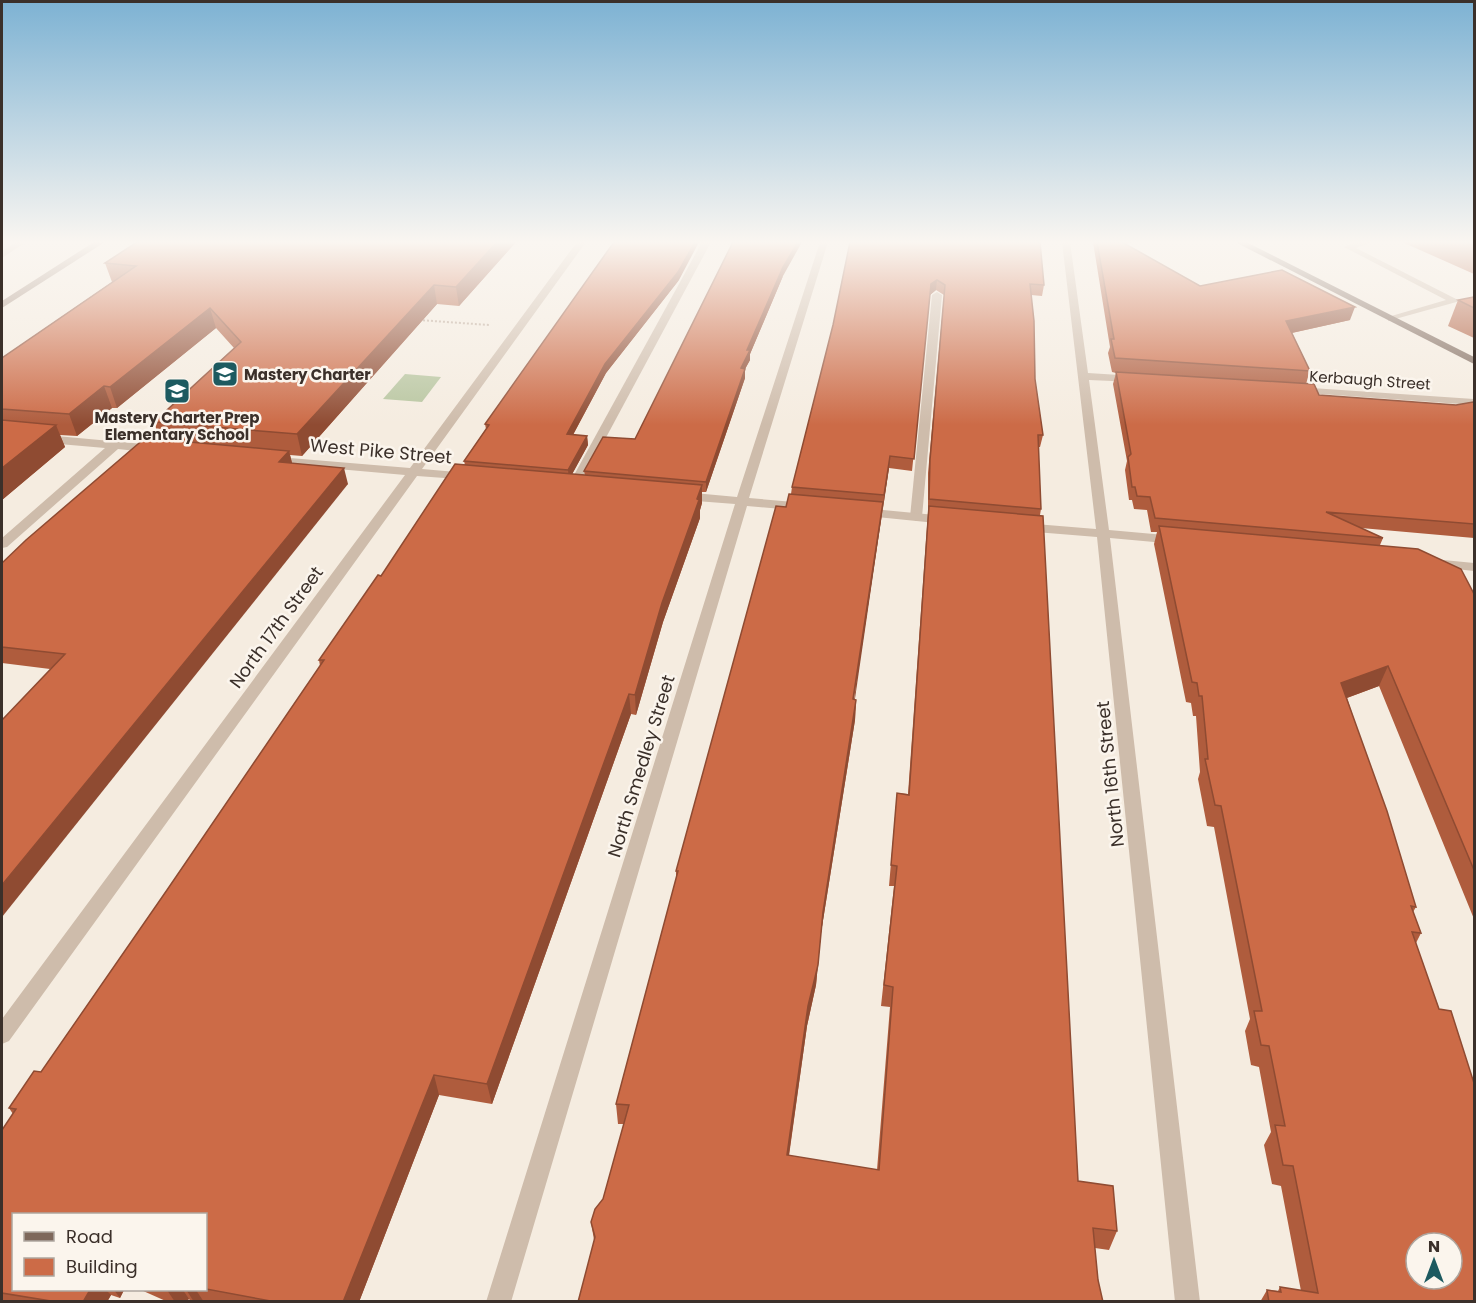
<svg xmlns="http://www.w3.org/2000/svg" width="1476" height="1303" font-family="Poppins,sans-serif">
<style>
.green{fill:#b7c59f}
.lines{fill:none;stroke-linecap:round;stroke-linejoin:round}
.path{stroke:#baa695;stroke-width:2;stroke-dasharray:2 2;stroke-linecap:butt}
.lane{fill:#cebcab;fill-rule:evenodd}
.street{fill:#cebcab;fill-rule:evenodd}
.secondary{fill:#a28b7c;fill-rule:evenodd}
.primary{fill:#7e685b;fill-rule:evenodd}
.wall{fill:#af5c3d;fill-rule:evenodd}
.shaded-wall{fill:#8f4b32}
.building{fill:#cc6b47;stroke:#8f4b32;stroke-width:1.5;fill-rule:evenodd}
.labels{text-anchor:middle;dominant-baseline:central;stroke-width:5;stroke-linejoin:round;paint-order:stroke}
.far-poi-label{font-size:15px;font-weight:bold;fill:#3b302a;stroke:#fbf5ed;text-anchor:start}
.far-street-label{font-size:15px;fill:#3b302a;stroke:#fbf5ed}
.street-label{font-size:18px;fill:#3b302a;stroke:#fbf5ed}
</style>
<rect width="100%" height="100%" fill="#f5ece0"/>
<path class="green" d="M405,374L441,377L422,402L383,399Z"/>
<g class="lines">
<path class="path" d="M419,320L489,325"/>
<g class="lane">
<path d="M16,242H26L2,258V251Z"/>
<path d="M702,242H711L580,486L574,490L570,489L568,486Z"/>
<path d="M1356,242H1371L1356,248L1460,301L1388,321V317L1446,300L1344,247Z"/>
<path d="M937,292L942,295L922,517L916,521L910,517L932,295Z"/>
</g>
<g class="street">
<path d="M577,242H586L422,469L468,473L474,477L472,480L417,476L9,1041L2,1044V1019L405,475L270,463L264,459L266,456L410,468Z"/>
<path d="M820,242H828L749,498L805,503L811,507L805,511L747,506L511,1302H486L735,504L683,500L677,496L683,492L737,497Z"/>
<path d="M1062,242H1070L1088,373L1135,376L1140,379L1135,382L1089,380L1109,530L1176,536L1183,540L1176,544L1110,538L1200,1302H1175L1097,537L1023,531L1016,527L1023,523L1096,529Z"/>
<path d="M1297,387L1474,399V405L1293,392V388Z"/>
<path d="M2,431L154,445L160,449L154,453L118,449L7,547L2,548V538L105,448L2,439Z"/>
<path d="M862,508L946,516L952,520L946,524L857,515L856,512L857,509Z"/>
<path d="M1433,559L1474,563V571L1428,566L1426,563Z"/>
</g>
<path class="secondary" d="M94,242H105L2,308V301Z"/>
<path class="primary" d="M1235,242H1246L1474,357V364Z"/>
</g>
<g class="wall">
<path d="M137,242H516L459,306L437,304L302,456L290,455L292,463L348,484L50,669L2,663V563L160,440L154,422L234,348L216,328L117,408H112L77,436L60,435L65,447L2,500V358L112,282L105,263Z"/>
<path d="M850,242L1044,285L1042,296L1031,295L1035,379L1043,435L1040,447H1038L1041,509L1040,515L1078,1181L1117,1231L1109,1250L1095,1248L594,1240L591,1222L603,1199L624,1124H618L616,1104L676,879V871L786,507L791,494L792,487L833,325ZM936,290L944,295L928,473V512L908,794L897,793L889,886H894L881,1006L890,1007L877,1170L789,1156L807,1026L816,985L821,933L855,720L856,700L854,699L883,508L889,468L912,471L930,295Z"/>
<path d="M1093,242H1134L1125,244L1200,286L1350,320L1292,333L1310,371L1306,384L1319,395L1456,405L1474,403V538L1361,528L1383,538L1380,545L1474,594V919L1379,686L1347,698L1416,907L1413,912L1421,933L1416,943L1474,1302H1260L1267,1290L1278,1291L1280,1287L1301,1291L1281,1186L1272,1184L1264,1145L1271,1132L1259,1067L1251,1065L1245,1031L1250,1019L1214,827L1207,826L1198,779L1200,772L1196,716H1193L1191,703L1186,702L1154,544L1157,532H1151L1147,510L1134,509L1132,500H1129L1125,470L1127,461L1113,384L1116,373L1112,372L1108,353L1110,347Z"/>
<path d="M1402,242H1474V274Z"/>
<path d="M783,276L750,354V360L745,369V378L706,492H702V503L700,510V518L663,622L636,715L631,714L492,1104L439,1095L359,1302H191L189,1299L185,1302H168L141,1290H206V1215L14,1290H124L120,1298L111,1295L107,1302H2V1130L13,1114L9,1108L41,1072L167,890L320,666L319,660L465,465L464,461L486,429L485,424L679,280L606,373L573,435L587,436L588,445L572,474L585,475L584,471L635,439Z"/>
<path d="M1474,297V338L1448,326L1458,300Z"/>
</g>
<g class="shaded-wall">
<path d="M497,242H516L459,306L456,287Z"/>
<path d="M695,242H699L679,280L606,373L568,444L567,434L605,364Z"/>
<path d="M798,242H802L783,276L750,354V360L745,369V378L706,492V482L747,350L783,267Z"/>
<path d="M937,280L936,290L930,295L931,284Z"/>
<path d="M434,285L437,304L302,456L297,434Z"/>
<path d="M1355,307L1350,320L1282,335L1286,321Z"/>
<path d="M210,308L216,328L117,408L110,387Z"/>
<path d="M104,386L112,408L77,436L69,414Z"/>
<path d="M56,425L65,447L2,500V468Z"/>
<path d="M587,436L588,445L569,480L568,470Z"/>
<path d="M289,451L293,467L279,462Z"/>
<path d="M890,456L889,468L883,508L884,495Z"/>
<path d="M344,468L348,484L2,917V885Z"/>
<path d="M702,485V503L700,510V518L663,622L636,715L635,695L662,603Z"/>
<path d="M883,502L881,520L852,719L858,666Z"/>
<path d="M1388,666L1379,686L1333,703L1341,683Z"/>
<path d="M629,694L631,714L492,1104L487,1084Z"/>
<path d="M856,700L855,720L821,933L816,985L807,1026L786,1175L787,1155L808,1006Z"/>
<path d="M434,1075L439,1095L359,1302H343Z"/>
<path d="M90,1290H106L111,1295L107,1302H83Z"/>
<path d="M114,1290H124L120,1298Z"/>
<path d="M167,1290H183L189,1299L185,1302H175Z"/>
<path d="M190,1290H196L204,1302H194L187,1291Z"/>
</g>
<g class="building">
<path d="M137,242H497L456,287L434,285L297,434L154,422L241,342L210,308L110,387L104,386L69,414L2,409V358L136,266L105,263Z"/>
<path d="M614,242H695L678,272L605,364L567,434L587,436L568,470L464,461L489,425L485,424Z"/>
<path d="M733,242H798L783,267L747,350H750L741,368L745,369L706,482L584,471L603,437L635,439Z"/>
<path d="M850,242H1040L1044,285L1030,284L1034,321L1035,379L1043,435H1038L1041,509L929,499L930,460L945,285L937,280L931,284L914,459L890,456L884,495L792,487L833,325Z"/>
<path d="M1097,242H1122L1200,286L1282,270L1355,307L1286,321L1310,371L1115,358L1111,339H1114Z"/>
<path d="M1466,242H1474V246Z"/>
<path d="M1474,297V308L1458,300Z"/>
<path d="M1116,372L1314,384L1319,395L1456,405L1473,402L1474,403V524L1326,512L1383,538L1155,518L1150,497L1137,496L1135,487H1132L1128,457L1131,454Z"/>
<path d="M2,420L56,425L2,468Z"/>
<path d="M145,438L289,451L279,462L344,468L2,885V720L65,654L2,647V563L26,540Z"/>
<path d="M455,464L702,485L697,499L699,500L662,603L635,695L629,694L487,1084L434,1075L343,1302H276L206,1289V1215H14V1290H90L83,1302H57L2,1293V1130L16,1109L9,1108L34,1071L41,1072L167,890L324,660H319L378,575L381,576Z"/>
<path d="M789,494L883,502L858,666L853,699L856,700L823,912L818,965L808,1006L787,1155L879,1170L893,987L884,985L897,866L891,865L897,793L909,795L929,506L1043,516L1078,1181L1113,1186L1117,1231L1093,1228L1098,1280L1103,1302H578L595,1237L591,1222L595,1209L603,1199L629,1105L616,1104L678,871H676L776,506L786,507Z"/>
<path d="M1159,526L1418,549L1461,569L1474,594V870L1388,666L1341,683L1387,811L1416,907L1411,906L1421,933L1412,932L1439,1009L1451,1011L1474,1083V1302H1269L1267,1290L1281,1292L1280,1287L1318,1293L1293,1166L1283,1165L1275,1125L1285,1126L1269,1046L1261,1045L1254,1011H1262L1221,806L1215,805L1205,759H1208L1202,696H1199L1197,683L1192,682ZM1416,1243H1452V1279H1416Z"/>
</g>
<linearGradient id="sky" x2="0" y2="1"><stop stop-color="#7db2d3"/><stop offset="0.57" stop-color="#faf6f1"/><stop offset="1" stop-color="#faf6f1" stop-opacity="0"/></linearGradient>
<rect width="1476" height="425" fill="url(#sky)"/>
<defs>
<symbol id="school-square" viewBox="-11 -11 22 22"><rect x="-9" y="-9" width="18" height="18" rx="4" fill="#1d5a60" stroke="#fbf5ed"/><path d="M0-5L7-2L0 1L-7-2ZM-4 1L0 2.5L4 1V4Q0 6-4 4Z" fill="#fff"/></symbol>
</defs>
<g fill-rule="evenodd">
<use href="#school-square" x="210" y="359" width="30" height="30"/>
<use href="#school-square" x="162" y="376" width="30" height="30"/>
</g>
<g class="labels">
<g class="far-poi-label">
<text x="244" y="374">Mastery Charter</text>
<text x="177" y="417" text-anchor="middle">Mastery Charter Prep<tspan x="177" dy="17">Elementary School</tspan></text>
</g>
<g class="far-street-label">
<text transform="translate(1370 380) rotate(4)">Kerbaugh Street</text>
</g>
<g class="street-label">
<text transform="translate(381 451) rotate(5)">West Pike Street</text>
<text transform="translate(276 627) rotate(-54)">North 17th Street</text>
<text transform="translate(641 766) rotate(-73)">North Smedley Street</text>
<text transform="translate(1110 774) rotate(-96)">North 16th Street</text>
</g>
</g>
<rect width="1476" height="1303" fill="none" stroke="#3b302a" stroke-width="6"/>
<rect x="12" y="1213" width="195" height="78" fill="#fbf5ed" stroke="#aea69f" stroke-width="1.5"/>
<rect x="24" y="1232" width="30" height="9" fill="#7e685b" stroke="#aea69f" stroke-width="1.5"/>
<text x="66" y="1243" font-size="18" fill="#3b302a">Road</text>
<rect x="24" y="1258" width="30" height="18" fill="#cc6b47" stroke="#aea69f" stroke-width="1.5"/>
<text x="66" y="1273" font-size="18" fill="#3b302a">Building</text>
<g transform="translate(1434 1261)"><circle r="28" fill="#fbf5ed" stroke="#aea69f" stroke-width="1.5"/>
<path d="M0-4.5L10 22L0 15L-10 22Z" fill="#1d5a60"/>
<text y="-9" font-size="16" font-weight="bold" text-anchor="middle" fill="#3b302a">N</text>
</g>
</svg>
